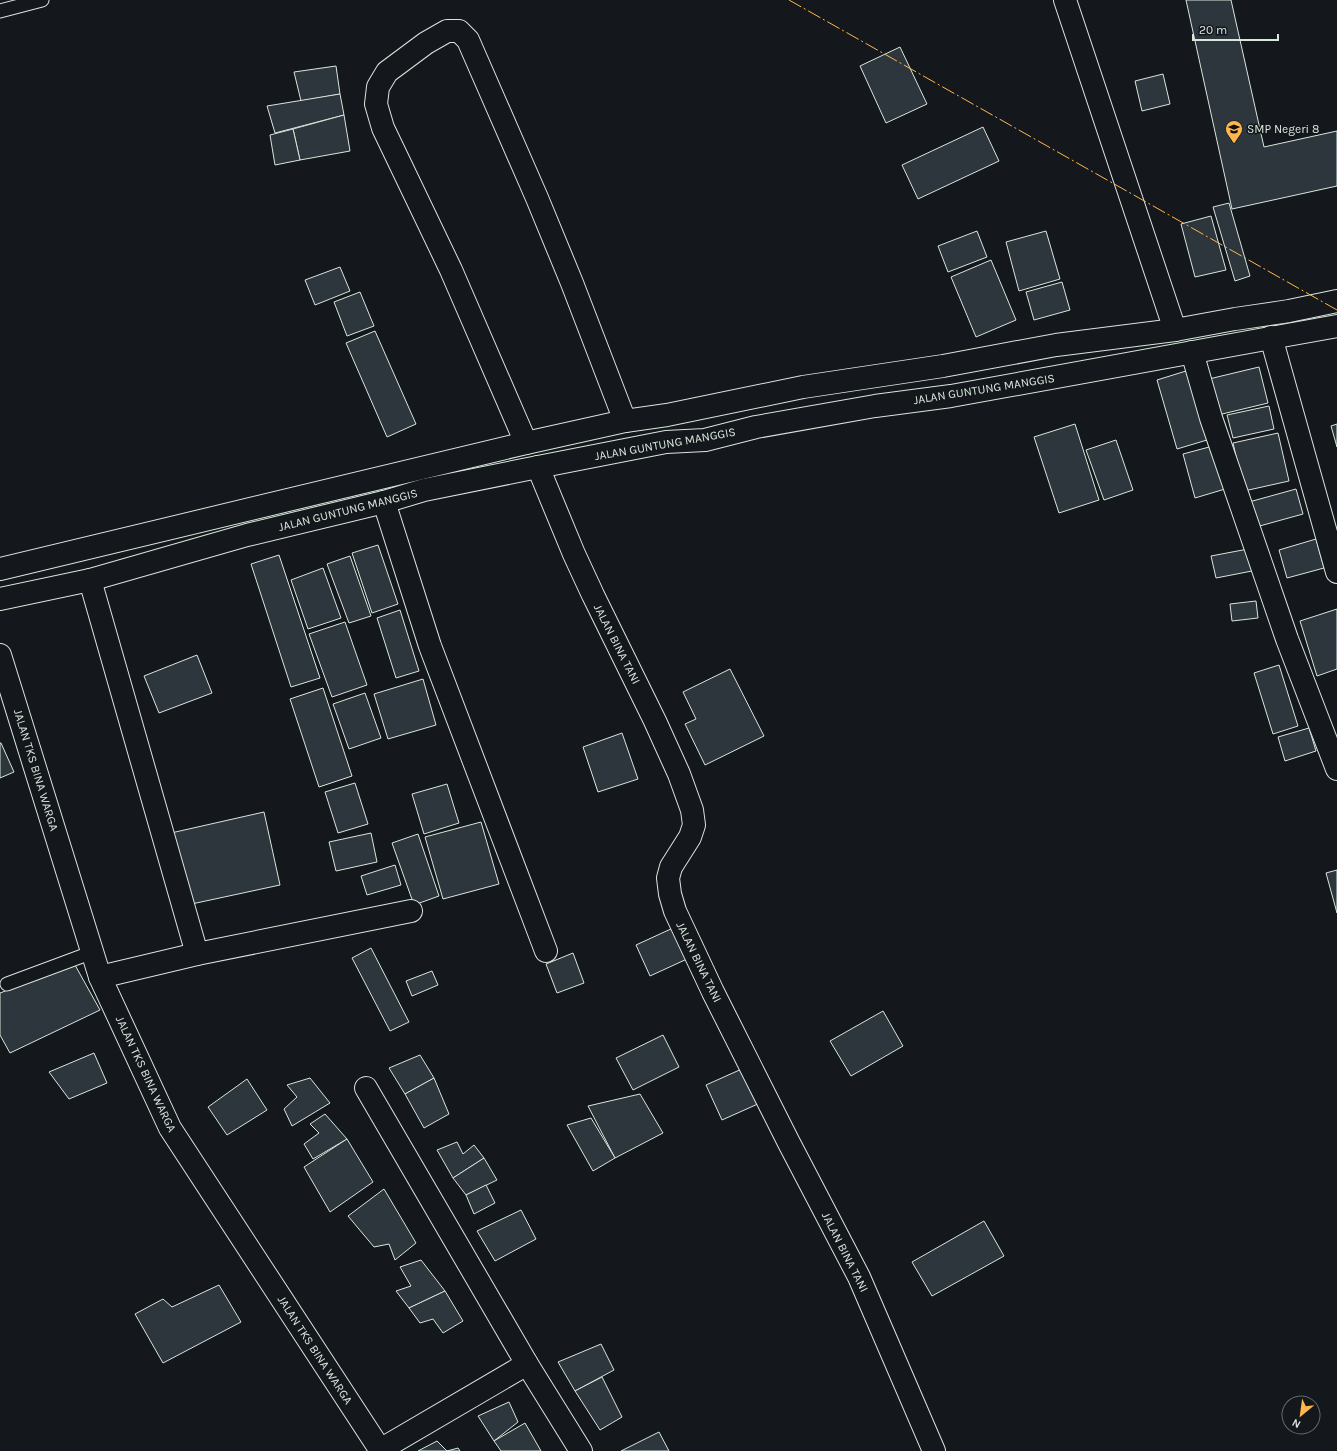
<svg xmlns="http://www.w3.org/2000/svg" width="1337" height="1451" font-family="Karla,sans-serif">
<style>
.building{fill:#2c363c;stroke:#d8e6dc}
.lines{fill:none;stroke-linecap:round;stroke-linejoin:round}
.lane-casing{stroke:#d8e6dc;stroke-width:15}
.street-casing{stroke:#d8e6dc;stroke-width:24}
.secondary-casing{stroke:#d8e6dc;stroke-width:24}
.lane{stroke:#14181c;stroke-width:13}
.street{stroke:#14181c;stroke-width:22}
.secondary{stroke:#14181c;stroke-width:22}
.power{stroke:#ffb74d;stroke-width:1;stroke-dasharray:14 3 2 3;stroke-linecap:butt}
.labels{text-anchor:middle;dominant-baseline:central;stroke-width:3;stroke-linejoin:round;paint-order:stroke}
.poi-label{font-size:12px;fill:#d8e6dc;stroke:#14181c;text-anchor:start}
.street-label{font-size:12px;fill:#d8e6dc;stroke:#14181c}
</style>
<rect width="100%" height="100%" fill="#14181c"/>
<g class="building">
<path d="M1186,0H1231L1264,147L1337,131V186L1232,209Z"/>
<path d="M900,47L927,104L886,123L860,66Z"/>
<path d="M336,66L340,94L301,101L294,72Z"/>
<path d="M1163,74L1170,104L1142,111L1135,81Z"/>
<path d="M340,94L344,115L275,133L267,106Z"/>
<path d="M344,115L350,151L300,160L293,129Z"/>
<path d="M983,127L999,161L918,199L902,165Z"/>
<path d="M293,129L300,160L275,165L270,135Z"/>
<path d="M1229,203L1250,276L1235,281L1213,207Z"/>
<path d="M1211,216L1226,270L1195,277L1181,224Z"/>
<path d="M977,231L987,257L948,272L938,246Z"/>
<path d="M1046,231L1060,279L1019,291L1006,242Z"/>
<path d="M991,260L1016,320L976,337L951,277Z"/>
<path d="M340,267L350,291L315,305L305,280Z"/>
<path d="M1062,282L1070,310L1034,320L1026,292Z"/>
<path d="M360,292L374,326L347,336L334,302Z"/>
<path d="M375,331L416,424L387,437L346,343Z"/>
<path d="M1259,367L1268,403L1218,415L1209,379Z"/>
<path d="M1186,371L1207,440L1177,449L1157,380Z"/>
<path d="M1269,406L1274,429L1233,438L1227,415Z"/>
<path d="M1075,424L1099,500L1059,513L1034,437Z"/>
<path d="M1337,424V447L1331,426Z"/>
<path d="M1278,433L1289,481L1244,491L1233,443Z"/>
<path d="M1116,440L1133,490L1104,500L1086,450Z"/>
<path d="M1213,446L1225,489L1195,498L1183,454Z"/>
<path d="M1296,489L1303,514L1256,527L1249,502Z"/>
<path d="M1316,539L1324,568L1287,578L1279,550Z"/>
<path d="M378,545L398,604L372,613L352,553Z"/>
<path d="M1248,549L1252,571L1216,578L1211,556Z"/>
<path d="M279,555L320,678L291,687L251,564Z"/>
<path d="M350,556L371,616L349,623L327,564Z"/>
<path d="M323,568L341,618L308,629L291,580Z"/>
<path d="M1256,601L1258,618L1232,621L1230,604Z"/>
<path d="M1337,609V669L1317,676L1300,621Z"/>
<path d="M400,610L419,671L396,678L377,618Z"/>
<path d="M345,622L367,685L332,697L309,634Z"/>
<path d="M197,655L212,693L159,713L144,676Z"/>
<path d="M1279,665L1298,726L1273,734L1254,673Z"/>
<path d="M730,669L764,736L705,765L685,724L696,719L683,692Z"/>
<path d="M423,679L436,725L388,739L374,694Z"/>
<path d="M323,688L352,776L319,787L290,699Z"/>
<path d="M365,693L381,738L349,749L333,704Z"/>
<path d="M1309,728L1316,751L1285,761L1278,737Z"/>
<path d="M622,733L638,779L598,792L583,747Z"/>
<path d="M0,743H1L14,772L0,778Z"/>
<path d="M355,783L368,824L338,833L325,792Z"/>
<path d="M447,784L459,823L424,834L412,794Z"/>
<path d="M264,812L280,885L187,905L171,833Z"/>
<path d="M481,822L499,884L443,899L425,837Z"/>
<path d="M371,833L377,862L336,871L329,842Z"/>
<path d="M418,834L439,896L414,905L392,843Z"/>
<path d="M395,865L401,885L367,895L361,876Z"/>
<path d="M1337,870V913L1326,873Z"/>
<path d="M673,928L687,959L650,976L636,945Z"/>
<path d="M371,948L409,1022L390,1031L352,958Z"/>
<path d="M573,953L584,983L557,993L546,964Z"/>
<path d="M75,965L100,1010L10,1053L0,1035V993Z"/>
<path d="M432,971L438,985L412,996L406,981Z"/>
<path d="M883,1011L903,1046L851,1076L830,1041Z"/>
<path d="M663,1035L679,1067L633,1090L616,1058Z"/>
<path d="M94,1053L107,1083L69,1099L49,1072Z"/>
<path d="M420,1055L434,1078L405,1094L389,1068Z"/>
<path d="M744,1068L760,1103L722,1120L706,1085Z"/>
<path d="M310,1078L330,1103L292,1126L284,1109L297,1097L287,1085Z"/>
<path d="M434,1078L449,1114L424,1128L405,1094Z"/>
<path d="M247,1079L267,1110L227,1135L208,1107Z"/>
<path d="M640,1094L663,1133L615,1158L588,1106Z"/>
<path d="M325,1114L347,1139L313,1159L304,1144L319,1133L310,1124Z"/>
<path d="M591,1118L615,1158L593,1171L567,1125Z"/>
<path d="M347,1139L373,1182L330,1212L304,1167Z"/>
<path d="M457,1142L463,1154L474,1145L484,1158L453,1178L437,1150Z"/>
<path d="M484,1158L497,1180L466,1195L453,1178Z"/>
<path d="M486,1185L495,1203L474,1214L466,1195Z"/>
<path d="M384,1189L416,1243L395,1260L389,1244L374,1247L348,1216Z"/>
<path d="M521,1210L536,1239L495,1261L477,1231Z"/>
<path d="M984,1221L1004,1256L932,1296L912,1262Z"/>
<path d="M421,1260L445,1291L409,1308L396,1291L411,1286L400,1267Z"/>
<path d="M219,1285L241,1322L163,1363L135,1314L163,1299L172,1307Z"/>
<path d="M445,1291L463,1321L443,1333L433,1319L420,1323L409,1308Z"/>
<path d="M601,1344L614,1370L575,1391L558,1362Z"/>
<path d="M602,1377L622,1417L600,1430L575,1391Z"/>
<path d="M509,1402L518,1422L494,1441L478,1416Z"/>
<path d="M525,1423L541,1451H501L494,1441Z"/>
<path d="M659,1432L669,1451H621Z"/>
<path d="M437,1441L447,1451L458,1448L460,1451H418Z"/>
</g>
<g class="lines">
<defs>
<g id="lane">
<path d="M0,11L42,0"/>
<path d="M7,984L93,952"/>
</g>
<g id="street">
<path d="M1065,0L1175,330"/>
<path d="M1271,337L1337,572"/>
<path d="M1192,352L1211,418L1287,639L1337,769"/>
<path d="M526,443L451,270L383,128L376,104L378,87L387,72L426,43L447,31H459L468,40L537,198L572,283L625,421"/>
<path d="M538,467L574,554L593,595L655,721L679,774L692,810L694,825L690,837L671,867L668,878L670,894L675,911L713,992L788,1141L859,1277L934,1451"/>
<path d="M384,502L430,646L546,951"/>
<path d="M90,580L197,954"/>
<path d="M0,655L100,977L170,1128L381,1451"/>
<path d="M100,977L197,954L411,911"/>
<path d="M366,1088L527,1364L581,1451"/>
<path d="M380,1450L527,1364"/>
</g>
<g id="secondary">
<path d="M0,569L526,443L625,421L667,415L803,387L943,366L1056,345L1175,330L1235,319L1289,311L1337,301"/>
<path d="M0,599L90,580L247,535L384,502L424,490L538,467L666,442L705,440L756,427L875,406L951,396L1337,326"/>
</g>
</defs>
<use href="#lane" class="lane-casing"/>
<use href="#street" class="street-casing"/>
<use href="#secondary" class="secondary-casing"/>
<use href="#lane" class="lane"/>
<use href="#street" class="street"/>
<use href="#secondary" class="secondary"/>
<path class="power" d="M789,0L1337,310"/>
</g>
<defs>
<symbol id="school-pin" viewBox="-11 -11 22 30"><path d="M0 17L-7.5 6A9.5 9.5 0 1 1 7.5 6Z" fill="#ffb74d" stroke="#14181c"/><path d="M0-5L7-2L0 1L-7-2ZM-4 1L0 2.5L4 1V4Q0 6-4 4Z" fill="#111"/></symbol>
</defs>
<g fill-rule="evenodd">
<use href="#school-pin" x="1224" y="119" width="20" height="27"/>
</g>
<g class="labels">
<g class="poi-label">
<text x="1247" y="129">SMP Negeri 8</text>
</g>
<g class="street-label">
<text transform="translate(984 389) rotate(-9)">JALAN GUNTUNG MANGGIS</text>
<text transform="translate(665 444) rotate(-10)">JALAN GUNTUNG MANGGIS</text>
<text transform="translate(348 510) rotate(-14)">JALAN GUNTUNG MANGGIS</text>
<text transform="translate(617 644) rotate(63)">JALAN BINA TANI</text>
<text transform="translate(36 770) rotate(73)">JALAN TKS BINA WARGA</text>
<text transform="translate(699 962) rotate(64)">JALAN BINA TANI</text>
<text transform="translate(146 1074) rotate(65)">JALAN TKS BINA WARGA</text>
<text transform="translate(845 1252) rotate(63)">JALAN BINA TANI</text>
<text transform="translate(315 1350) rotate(57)">JALAN TKS BINA WARGA</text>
</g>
</g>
<g transform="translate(1301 1415) rotate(209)"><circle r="19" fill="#14181c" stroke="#626a69"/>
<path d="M0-3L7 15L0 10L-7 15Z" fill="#ffb74d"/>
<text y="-6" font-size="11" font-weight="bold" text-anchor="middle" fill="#d8e6dc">N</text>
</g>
<path d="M1193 34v6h85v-6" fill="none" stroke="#d8e6dc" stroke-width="2"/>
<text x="1199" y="34" font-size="12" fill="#d8e6dc" stroke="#14181c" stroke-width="3" paint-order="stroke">20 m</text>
</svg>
